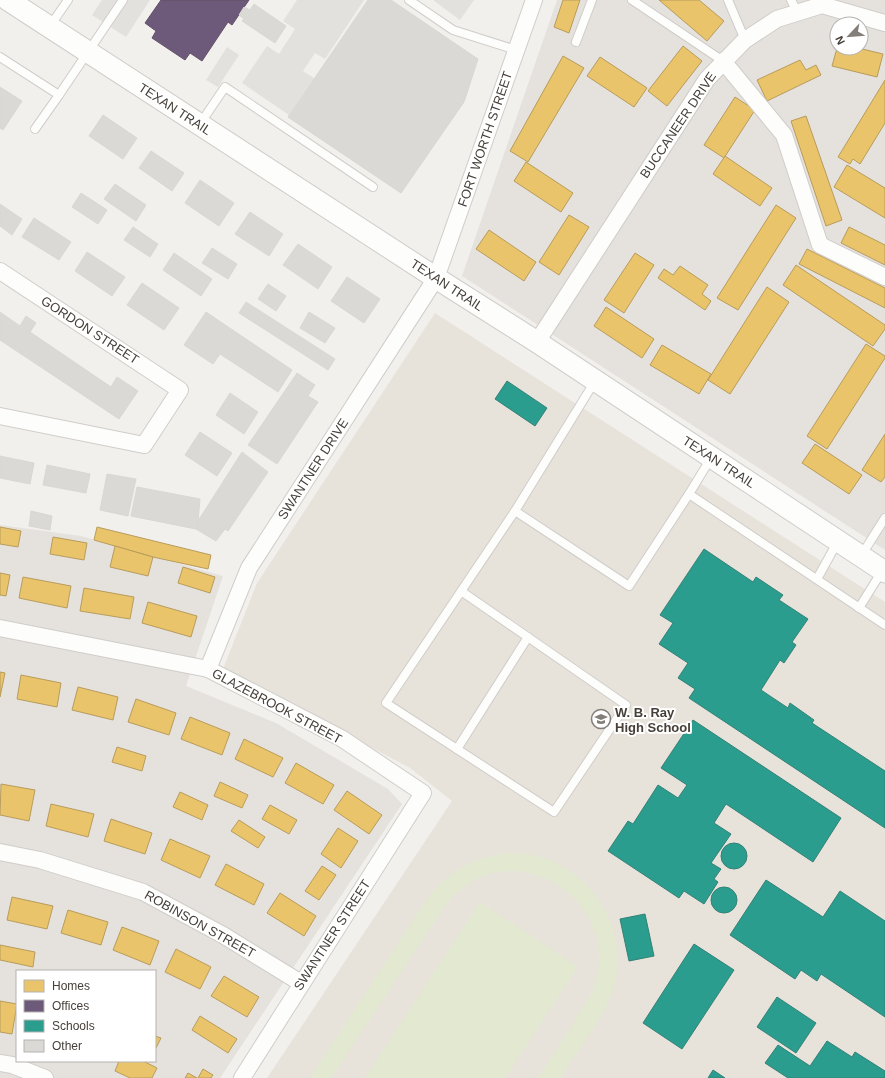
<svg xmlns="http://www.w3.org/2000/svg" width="885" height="1078" font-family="Arial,sans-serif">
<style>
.residential{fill:#e5e1dc;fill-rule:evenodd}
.education{fill:#e7e2da}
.green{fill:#e2e9d0}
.parking{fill:#e3e1de}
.homes{fill:#e9c46a;stroke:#b89c5c}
.offices{fill:#6d597a;stroke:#625267}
.schools{fill:#2a9d8f;stroke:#338176}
.building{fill:#dbd9d6;stroke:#dad7d3}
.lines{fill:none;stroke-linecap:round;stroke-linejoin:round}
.service-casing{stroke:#d0cdca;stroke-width:10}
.minor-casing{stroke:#d0cdca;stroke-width:18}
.tertiary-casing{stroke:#d0cdca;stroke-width:23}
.service{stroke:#fdfdfc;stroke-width:8}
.minor{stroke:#fdfdfc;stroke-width:16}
.tertiary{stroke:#fdfdfc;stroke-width:21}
.labels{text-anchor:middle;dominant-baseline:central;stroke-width:4;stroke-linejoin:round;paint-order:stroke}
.street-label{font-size:13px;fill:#47403a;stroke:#fff}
.poi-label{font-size:13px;font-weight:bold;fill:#47403a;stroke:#fff;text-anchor:start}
</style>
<rect width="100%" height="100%" fill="#f2f0ed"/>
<g class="residential">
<path d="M557,0H885V550L462,276ZM837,24H861V48H837Z"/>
<path d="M0,525L81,536L223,576L186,686L276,723L388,789L402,804L220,1078H0ZM17,971H155V1061H17Z"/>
</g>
<path class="education" d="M435,313L885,602V1078H267L452,801L410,768L223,669L257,583Z"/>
<g class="green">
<path d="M508,853C519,854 530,854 541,857C595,874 630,932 614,987C605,1017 577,1051 560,1078H538L592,994C598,976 602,959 597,940C586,890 530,857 481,877C469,882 459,890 449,900L331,1078H310L426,900C449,871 471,858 508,853Z"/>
<path d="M480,902L578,967L505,1078H365Z"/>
</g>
<g class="parking">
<path d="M102,0H150L126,37L92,15Z"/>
<path d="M297,0H364L325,59L315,53L303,71L314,78L289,115L242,83L267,46L279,54L295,29L283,21Z"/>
<path d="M433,0H474L460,20Z"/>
<path d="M227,47L239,55L218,87L206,80Z"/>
</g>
<g class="homes">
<path d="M563,0H580L569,33L554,27Z"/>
<path d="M659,0H699L724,21L707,41Z"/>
<path d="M683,46L702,61L667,106L648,91Z"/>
<path d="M837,48H858L883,54L877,77L832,66Z"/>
<path d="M563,56L584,68L528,162L510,151Z"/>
<path d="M600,57L647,88L634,107L587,76Z"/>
<path d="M800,60L806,70L816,65L821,75L767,101L757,80Z"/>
<path d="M885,80V123L860,164L853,159L850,164L838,157Z"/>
<path d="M735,97L755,110L724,158L704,145Z"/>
<path d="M806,116L842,220L826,226L791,121Z"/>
<path d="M725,156L772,188L760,206L713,174Z"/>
<path d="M526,162L573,193L561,212L514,181Z"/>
<path d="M847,165L885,188V218L834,187Z"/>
<path d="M776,205L796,218L738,310L717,298Z"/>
<path d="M569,215L589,227L559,275L539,262Z"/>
<path d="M849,227L885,245V265L841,243Z"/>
<path d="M489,230L536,262L524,281L476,249Z"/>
<path d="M807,249L885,288V308L799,264Z"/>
<path d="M635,253L654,265L624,313L604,300Z"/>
<path d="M796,265L885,325V329L873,346L783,285Z"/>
<path d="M680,266L708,285L702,294L711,301L705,310L658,278L664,269L673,275Z"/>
<path d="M767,287L789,302L730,394L708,380Z"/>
<path d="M606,307L654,339L642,358L594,326Z"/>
<path d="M866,344L885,356V358L827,449L807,436Z"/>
<path d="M662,345L711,374L699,394L650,365Z"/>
<path d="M885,434V477L881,482L862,470Z"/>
<path d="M815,444L862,475L849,494L802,463Z"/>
<path d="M0,527L21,531L18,547L0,544Z"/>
<path d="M97,527L211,555L208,569L153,557L94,540Z"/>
<path d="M53,537L87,543L84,560L50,554Z"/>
<path d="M115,546L153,557L148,576L110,567Z"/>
<path d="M183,567L215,577L210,593L178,583Z"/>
<path d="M0,573L10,575L6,596L0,595Z"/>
<path d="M23,577L71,586L67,608L19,598Z"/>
<path d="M84,588L134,597L130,619L80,611Z"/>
<path d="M148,602L197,616L191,637L142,623Z"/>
<path d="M0,672L5,673L0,697Z"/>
<path d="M21,675L61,683L57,707L17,699Z"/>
<path d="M78,687L118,697L113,720L72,710Z"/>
<path d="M136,699L176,713L169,735L128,722Z"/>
<path d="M190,717L230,733L222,755L181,739Z"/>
<path d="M244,739L283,758L273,777L235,759Z"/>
<path d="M117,747L146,756L142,771L112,762Z"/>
<path d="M296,763L334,785L323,804L285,783Z"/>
<path d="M220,782L248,795L242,808L214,796Z"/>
<path d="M1,784L35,790L29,821L0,815Z"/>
<path d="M347,791L382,815L369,834L334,810Z"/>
<path d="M180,792L208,805L202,820L173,807Z"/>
<path d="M51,804L94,814L88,837L46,826Z"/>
<path d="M270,805L297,820L289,834L262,819Z"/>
<path d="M111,819L152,833L145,854L104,841Z"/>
<path d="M239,820L265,837L258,848L231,831Z"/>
<path d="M338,828L358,841L341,868L321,854Z"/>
<path d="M170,839L210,856L200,878L161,860Z"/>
<path d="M226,864L264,884L254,905L215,885Z"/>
<path d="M322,866L336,875L319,900L305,891Z"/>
<path d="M280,893L316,916L304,936L267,913Z"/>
<path d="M12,897L53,906L47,929L7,920Z"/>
<path d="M68,910L108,922L101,945L61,933Z"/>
<path d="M122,927L159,941L150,965L113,950Z"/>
<path d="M0,945L35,952L33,967L0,960Z"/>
<path d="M176,949L211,967L200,989L165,972Z"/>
<path d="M224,976L259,997L247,1017L211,996Z"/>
<path d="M0,1001L17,1004L12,1034L0,1032Z"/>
<path d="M200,1016L237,1039L228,1053L192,1030Z"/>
<path d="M155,1036L161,1038L155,1050Z"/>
<path d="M119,1061H143L157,1068L152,1078H130L115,1071Z"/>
<path d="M203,1069L213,1075L211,1078H198Z"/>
<path d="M188,1073L197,1078H185Z"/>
</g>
<path class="offices" d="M161,0H249L232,25L228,22L202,61L190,53L185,60L152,38L156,31L145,23Z"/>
<g class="schools">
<path d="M507,381L547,408L535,426L495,399Z"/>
<path d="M704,549L753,582L756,577L783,595L779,600L808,619L792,642L796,645L784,663L780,660L761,690L788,708L790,703L814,720L812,723L885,771V828L689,698L695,689L678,678L688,663L659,644L673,623L660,615Z"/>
<path d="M693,720L841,818L813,862L726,804L714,823L731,834L711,863L721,869L714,879L718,882L704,904L684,891L679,898L608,851L628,821L633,824L658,785L678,798L687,785L661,768Z"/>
<circle cx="734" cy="856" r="13"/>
<path d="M766,880L823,917L840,891L885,921V1017L821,974L817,981L801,970L795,979L730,935Z"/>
<circle cx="724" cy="900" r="13"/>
<path d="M645,914L654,956L629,961L620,919Z"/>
<path d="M694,944L734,970L682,1049L643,1023Z"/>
<path d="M777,997L816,1023L796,1053L757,1027Z"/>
<path d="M827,1041L852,1057L855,1052L885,1071V1078H788L765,1063L778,1045L810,1066Z"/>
<path d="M713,1070L725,1078H708Z"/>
</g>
<g class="building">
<path d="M368,0H391L478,59L464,102L401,193L288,117Z"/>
<path d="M254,4L286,26L275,43L242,21L244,19L239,15L244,7L250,10Z"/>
<path d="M0,87L22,101L3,130L0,128Z"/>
<path d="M103,115L137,138L123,159L89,136Z"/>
<path d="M151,151L184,173L172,191L139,168Z"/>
<path d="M200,180L234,203L219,226L185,203Z"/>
<path d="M115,184L146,205L136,221L104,199Z"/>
<path d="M81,193L107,210L98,224L72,207Z"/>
<path d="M0,204L22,219L12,235L0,226Z"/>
<path d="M250,212L283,234L269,256L235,234Z"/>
<path d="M34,218L71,242L59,260L22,237Z"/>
<path d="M133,227L158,244L150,257L124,240Z"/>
<path d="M298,244L332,267L318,289L283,265Z"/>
<path d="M212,248L237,264L228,279L202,263Z"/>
<path d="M87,252L125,277L112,296L75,271Z"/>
<path d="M174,253L212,279L201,296L163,270Z"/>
<path d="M347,277L380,299L364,323L331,301Z"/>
<path d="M142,283L179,308L164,330L127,305Z"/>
<path d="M268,284L286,296L276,311L258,299Z"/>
<path d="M246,302L335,359L328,370L239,313Z"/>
<path d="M0,312L20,326L26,316L36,323L30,332L111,387L117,377L138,391L119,419L0,340Z"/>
<path d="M206,312L292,370L278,392L220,354L213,364L184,345Z"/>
<path d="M309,312L335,328L325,343L300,328Z"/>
<path d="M297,373L315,385L308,396L318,402L277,464L248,445Z"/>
<path d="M230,393L258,412L244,434L216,415Z"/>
<path d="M200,432L232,453L217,476L185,455Z"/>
<path d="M242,452L268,472L228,531L225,529L216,541L196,529L198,521Z"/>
<path d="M0,456L34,463L30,484L0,478Z"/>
<path d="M47,465L90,474L86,493L43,485Z"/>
<path d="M107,474L136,479L128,516L100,510Z"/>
<path d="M137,487L200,499L198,522L196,529L131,516Z"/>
<path d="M31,511L52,516L50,530L29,526Z"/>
</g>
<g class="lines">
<defs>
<g id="service">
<path d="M409,0L453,30L516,50"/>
<path d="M632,0L723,61"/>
<path d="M728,0L745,40"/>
<path d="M791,0L798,13"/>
<path d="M50,26L68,0"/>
<path d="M576,42L592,0"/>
<path d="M0,57L59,95L35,129"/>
<path d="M59,95L123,0"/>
<path d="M200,124L225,87L373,187"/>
<path d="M711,458L689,494L885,625"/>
<path d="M515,511L629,586L689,494"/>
<path d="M861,556L885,518"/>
<path d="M817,579L838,541"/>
<path d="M461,591L626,705L554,812L386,703L515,511L595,381"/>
<path d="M859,608L882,571"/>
<path d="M457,749L528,637"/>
</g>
<g id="minor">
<path d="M723,61L784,135L820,245L885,277"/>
<path d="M0,271L180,390L144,445L0,416"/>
<path d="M537,342L707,79L745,40L777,19L822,5L885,23"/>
<path d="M0,628L208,669L341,738L423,793L242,1078"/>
<path d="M208,669L249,568L436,278L534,0"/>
<path d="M0,852L40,860L143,892L223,935L301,983"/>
<path d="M0,1063L12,1065L45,1078"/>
</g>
<path id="tertiary" d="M8,0L436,278L537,342L885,572"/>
</defs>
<use href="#service" class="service-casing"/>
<use href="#minor" class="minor-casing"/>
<use href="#tertiary" class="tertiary-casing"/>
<use href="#service" class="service"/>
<use href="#minor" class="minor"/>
<use href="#tertiary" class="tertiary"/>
</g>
<defs>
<symbol id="school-ring" viewBox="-11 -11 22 22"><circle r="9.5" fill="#fff" stroke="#837e79" stroke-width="1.5"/><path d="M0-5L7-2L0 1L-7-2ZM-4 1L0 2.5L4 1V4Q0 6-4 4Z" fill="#837e79"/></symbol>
</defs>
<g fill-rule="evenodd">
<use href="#school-ring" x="590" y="708" width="22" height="22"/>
</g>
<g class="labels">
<g class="street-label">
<text transform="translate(175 109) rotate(33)">TEXAN TRAIL</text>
<text transform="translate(678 125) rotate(-56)">BUCCANEER DRIVE</text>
<text transform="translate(485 139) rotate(-71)">FORT WORTH STREET</text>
<text transform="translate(447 285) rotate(33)">TEXAN TRAIL</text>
<text transform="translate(90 330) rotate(33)">GORDON STREET</text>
<text transform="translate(719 462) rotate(33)">TEXAN TRAIL</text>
<text transform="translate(313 469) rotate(-57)">SWANTNER DRIVE</text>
<text transform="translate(277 706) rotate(28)">GLAZEBROOK STREET</text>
<text transform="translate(200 924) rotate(29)">ROBINSON STREET</text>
<text transform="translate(332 935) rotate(-57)">SWANTNER STREET</text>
</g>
<g class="poi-label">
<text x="615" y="712">W. B. Ray<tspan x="615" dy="15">High School</tspan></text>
</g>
</g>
<rect x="16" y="970" width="140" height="92" fill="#ffffff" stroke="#b5b3b0"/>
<rect x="24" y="980" width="20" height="12" fill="#e9c46a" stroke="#b5b3b0"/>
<text x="52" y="990" font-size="12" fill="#47403a">Homes</text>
<rect x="24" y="1000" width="20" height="12" fill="#6d597a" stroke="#b5b3b0"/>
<text x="52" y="1010" font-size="12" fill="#47403a">Offices</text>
<rect x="24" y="1020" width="20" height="12" fill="#2a9d8f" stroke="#b5b3b0"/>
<text x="52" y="1030" font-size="12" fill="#47403a">Schools</text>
<rect x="24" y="1040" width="20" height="12" fill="#dbd9d6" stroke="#b5b3b0"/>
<text x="52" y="1050" font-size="12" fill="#47403a">Other</text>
<g transform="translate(849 36) rotate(244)"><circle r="19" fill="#ffffff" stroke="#b5b3b0"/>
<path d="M0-3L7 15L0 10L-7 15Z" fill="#837e79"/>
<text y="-6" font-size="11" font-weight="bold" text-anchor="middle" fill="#47403a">N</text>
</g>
</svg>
